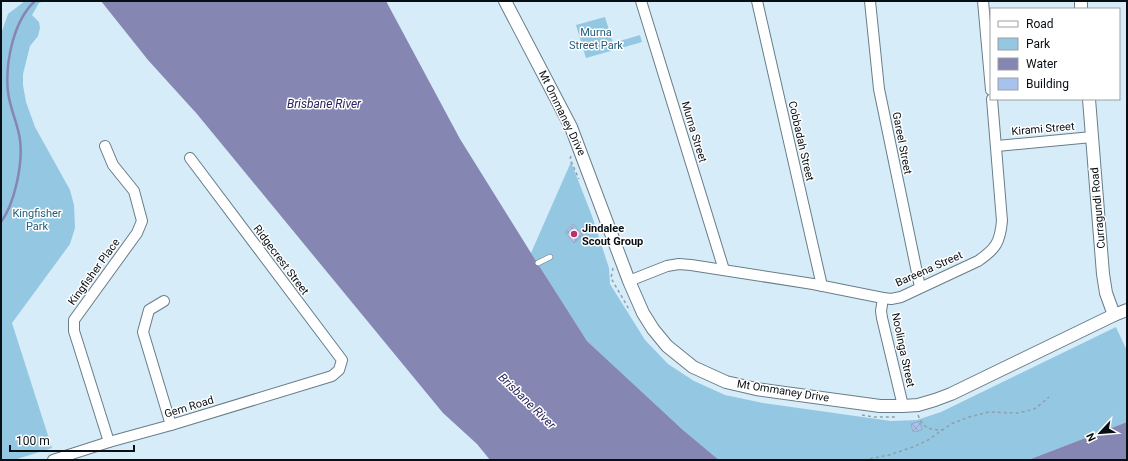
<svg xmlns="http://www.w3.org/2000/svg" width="1128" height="461" font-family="Roboto,sans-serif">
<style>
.park{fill:#94c7e2}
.water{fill:#8686b3}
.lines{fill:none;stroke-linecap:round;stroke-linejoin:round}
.stream{stroke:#8686b3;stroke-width:2.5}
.building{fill:url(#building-cross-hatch);stroke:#9ea9bb}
.service-casing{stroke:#697d88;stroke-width:6}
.minor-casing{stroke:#697d88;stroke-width:12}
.tertiary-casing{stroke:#697d88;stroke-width:14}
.path{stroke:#8e9fa9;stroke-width:1.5;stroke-dasharray:3 3;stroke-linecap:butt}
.service{stroke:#fff;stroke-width:5}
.minor{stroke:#fff;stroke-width:10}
.tertiary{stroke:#fff;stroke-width:12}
.poi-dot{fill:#bc3066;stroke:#fff;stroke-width:1.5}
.labels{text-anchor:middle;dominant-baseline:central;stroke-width:3;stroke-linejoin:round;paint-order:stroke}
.park-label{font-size:11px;fill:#205e7b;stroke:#fff}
.street-label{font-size:11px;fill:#080f14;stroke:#fff}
.poi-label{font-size:11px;font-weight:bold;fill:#080f14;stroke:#fff;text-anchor:start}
.water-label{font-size:12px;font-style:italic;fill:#2b245d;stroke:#fff}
</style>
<defs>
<pattern id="building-cross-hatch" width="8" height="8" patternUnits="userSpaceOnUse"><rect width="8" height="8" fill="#a6c2ed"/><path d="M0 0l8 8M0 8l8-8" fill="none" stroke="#8da6ca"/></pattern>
</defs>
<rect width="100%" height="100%" fill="#d6ecf9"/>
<g class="park">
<path d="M25,1H44L39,3L32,15L39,22L40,28L38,36L30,46L23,74V85L26,102L35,127L70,190L74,205L75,228L70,244L12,323L52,448L14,460H1V34L8,14Z"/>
<path d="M605,17L613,43L640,35L642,42L586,58L576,25Z"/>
<path d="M571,162L592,216L609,268L610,284L645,340L668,364L694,381L725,395L763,403L891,421L917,420L941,412L1116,327L1127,351V422L1028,460H719L683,430L587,341L531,253Z"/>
</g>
<g class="water">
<path d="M101,1H386L460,139L531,253L587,341L683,430L719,460H490L477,444L443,413L197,114L148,60Z"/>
<path d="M1127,422V460H1028Z"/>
</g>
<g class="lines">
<path class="stream" d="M1,222C15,203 23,163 20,140C18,124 10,109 8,92C5,64 13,21 35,1"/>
</g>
<g class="building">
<path d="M573,224L583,235L574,243L565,232Z"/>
<path d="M920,421L922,430L913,432L911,424Z"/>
</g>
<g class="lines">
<defs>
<path id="service" d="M538,263L550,257"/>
<g id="minor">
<path d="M641,1L724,270"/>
<path d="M757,1L822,286"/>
<path d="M870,1L879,89L920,287"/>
<path d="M983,1L991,90"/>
<path d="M105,146L113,165L134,191L142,221L137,233L74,320V331L109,442"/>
<path d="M997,146L1092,137"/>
<path d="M629,281L667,266L679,264L691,265L813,284L883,298L891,299L901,297L978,261C996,249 1000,242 1002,221L992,99"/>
<path d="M883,298L881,311L882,318L903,406"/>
<path d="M164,301L149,310L143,332L171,425"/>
<path d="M53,460L109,442L171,425L332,376L339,370L342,360L190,158"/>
</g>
<g id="tertiary">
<path d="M505,1L571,127L629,281L643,313L653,329L667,346L693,367L726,382L756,389L880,406H903L918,405L935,400L951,394L1114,315L1127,310"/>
<path d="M1081,1V9"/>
<path d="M1089,99L1103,274L1106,293L1114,315"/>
</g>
</defs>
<use href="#service" class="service-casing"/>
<use href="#minor" class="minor-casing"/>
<use href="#tertiary" class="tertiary-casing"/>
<g class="path">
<path d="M571,156L570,159L579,179"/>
<path d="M613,268L611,278L630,311"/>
<path d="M862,415L874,417H896"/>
<path d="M918,415C924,429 928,429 943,430"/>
<path d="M864,460L889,455L913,447L928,440L951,424L969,417L989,412L1017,413L1027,411L1036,408L1049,397"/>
</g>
<use href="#service" class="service"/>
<use href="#minor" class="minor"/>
<use href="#tertiary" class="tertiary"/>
</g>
<circle class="poi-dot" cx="574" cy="234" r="4"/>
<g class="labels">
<g class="park-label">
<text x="596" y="32">Murna<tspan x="596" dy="13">Street Park</tspan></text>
<text x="37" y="213">Kingfisher<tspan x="37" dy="13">Park</tspan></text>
</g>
<g class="street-label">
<text transform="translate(562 113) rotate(64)">Mt Ommaney Drive</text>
<text transform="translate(1043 129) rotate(-5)">Kirami Street</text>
<text transform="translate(694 132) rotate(73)">Murna Street</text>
<text transform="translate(801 141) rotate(77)">Cobbadah Street</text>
<text transform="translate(902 143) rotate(79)">Gareel Street</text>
<text transform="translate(1098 208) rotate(-95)">Curragundi Road</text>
<text transform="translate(281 260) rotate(53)">Ridgecrest Street</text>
<text transform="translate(929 269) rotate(-24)">Bareena Street</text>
<text transform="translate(94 272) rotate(-54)">Kingfisher Place</text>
<text transform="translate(903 350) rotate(78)">Noolinga Street</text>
<text transform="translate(783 391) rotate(9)">Mt Ommaney Drive</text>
<text transform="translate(189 407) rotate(-17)">Gem Road</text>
</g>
<g class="poi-label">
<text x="582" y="228">Jindalee<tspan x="582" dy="13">Scout Group</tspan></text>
</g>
<g class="water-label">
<text x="324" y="104">Brisbane River</text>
<text transform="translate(527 401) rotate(44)">Brisbane River</text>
</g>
</g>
<rect width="1128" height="461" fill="none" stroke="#080f14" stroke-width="4"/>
<rect x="990" y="8" width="130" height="92" fill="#ffffff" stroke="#9c9fa1"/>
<rect x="998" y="21" width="20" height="6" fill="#ffffff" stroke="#9c9fa1"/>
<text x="1026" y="28" font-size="12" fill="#080f14">Road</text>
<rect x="998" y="38" width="20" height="12" fill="#94c7e2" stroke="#9c9fa1"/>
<text x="1026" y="48" font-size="12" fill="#080f14">Park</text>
<rect x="998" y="58" width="20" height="12" fill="#8686b3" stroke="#9c9fa1"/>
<text x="1026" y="68" font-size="12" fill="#080f14">Water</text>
<rect x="998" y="78" width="20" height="12" fill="#a6c2ed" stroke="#9c9fa1"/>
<text x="1026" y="88" font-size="12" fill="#080f14">Building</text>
<g transform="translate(1100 433) rotate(244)" stroke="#ffffff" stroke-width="3" paint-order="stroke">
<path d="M0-3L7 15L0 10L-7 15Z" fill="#080f14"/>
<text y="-6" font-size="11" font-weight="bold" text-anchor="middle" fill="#080f14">N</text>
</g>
<path d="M10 445v6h124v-6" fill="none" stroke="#080f14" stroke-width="2"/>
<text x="16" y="445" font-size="12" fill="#080f14" stroke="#ffffff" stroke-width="3" paint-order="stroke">100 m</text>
</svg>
